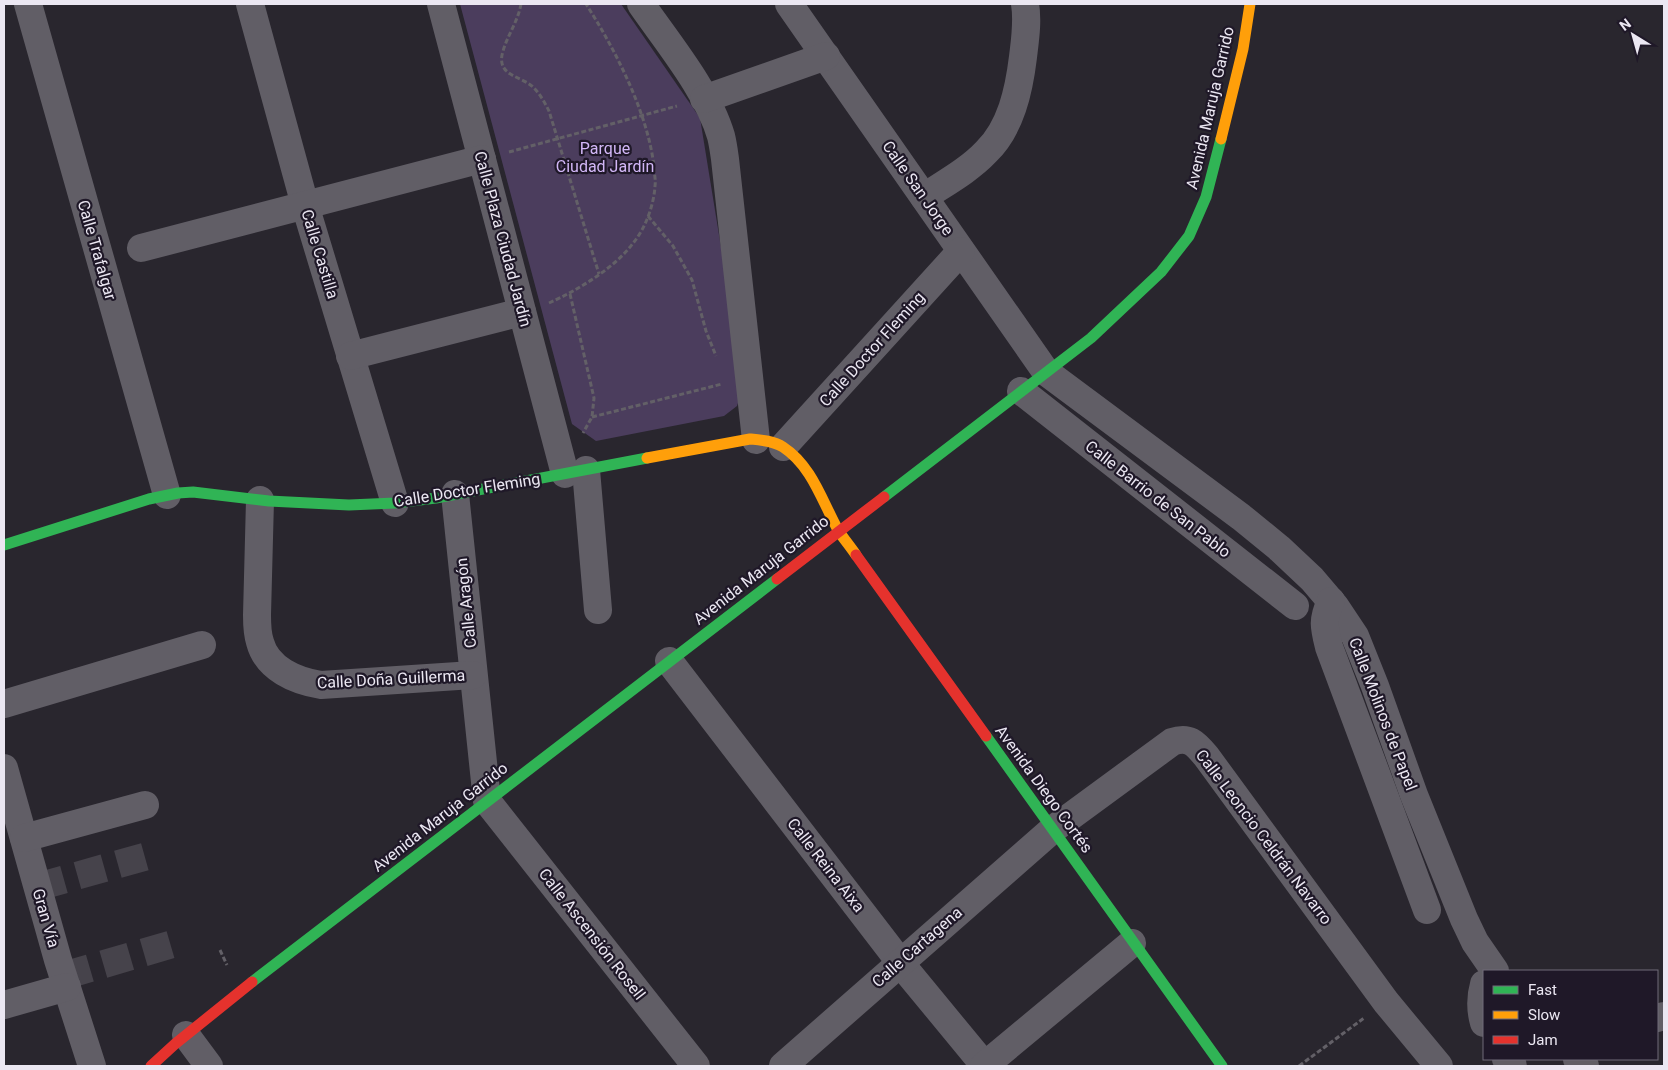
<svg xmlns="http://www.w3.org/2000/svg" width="1668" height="1070" font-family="Roboto,sans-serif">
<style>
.green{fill:#4b3d5d}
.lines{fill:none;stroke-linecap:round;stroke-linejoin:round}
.street-tunnel{stroke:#46434b;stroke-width:28;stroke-dasharray:28 14;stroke-linecap:butt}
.path{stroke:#636067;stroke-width:3;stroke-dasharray:5 2.5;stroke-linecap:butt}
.street{stroke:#615e66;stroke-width:28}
.fast{stroke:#30b455;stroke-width:11}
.slow{stroke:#ff9f0a;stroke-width:11}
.jam{stroke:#e5322d;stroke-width:11}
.labels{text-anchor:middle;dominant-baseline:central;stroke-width:4.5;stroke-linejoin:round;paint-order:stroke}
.street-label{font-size:16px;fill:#ebe7f2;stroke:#1f1828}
.park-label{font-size:16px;fill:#d2b7f7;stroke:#1f1828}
</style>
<rect width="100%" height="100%" fill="#29262e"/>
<path class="green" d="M460,4H621L700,118L740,364L742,391L737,406L724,416L596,441L572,424Z"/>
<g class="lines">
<g class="street-tunnel">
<path d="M37,887L158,853"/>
<path d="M63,976L183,941"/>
</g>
<g class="path">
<path d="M521,4C518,22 506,37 502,55C498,77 523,76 534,88C540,94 545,103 549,111L599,274"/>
<path d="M509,152L677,106"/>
<path d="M648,216L673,246L692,280L706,331L716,356"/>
<path d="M570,294L594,398L592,417L583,433"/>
<path d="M549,303C578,290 615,268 634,242C646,227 654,204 655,186C656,180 654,173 654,167C648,113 615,49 586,4"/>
<path d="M592,417L722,384"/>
<path d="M220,950L227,965"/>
<path d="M1299,1066L1364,1018"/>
</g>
<g class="street">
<path d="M28,4L167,495"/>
<path d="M250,4L305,205L395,503"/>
<path d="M441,4L565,474"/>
<path d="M641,4C668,43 708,91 721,136C723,144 724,152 725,159L756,440"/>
<path d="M789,4L1046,372L1241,517L1279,548L1312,579L1335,606L1355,636L1375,686L1414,795L1464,919L1475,942L1495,971"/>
<path d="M704,99L826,56"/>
<path d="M924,197C945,183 969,170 986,152C1011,128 1019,90 1023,57C1025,40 1028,21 1025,4"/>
<path d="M141,248L482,159"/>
<path d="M350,356L522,312"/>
<path d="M1021,391L1295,606"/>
<path d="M783,447L961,251"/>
<path d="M586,470L598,610"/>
<path d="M455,494L487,801L696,1066"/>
<path d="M260,500L257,615C257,624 257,633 260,642C267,669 296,681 321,685L473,675"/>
<path d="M1331,601C1322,620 1324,627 1329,647L1427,910"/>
<path d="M669,661L910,975L985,1066"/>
<path d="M4,704L202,645"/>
<path d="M4,768L58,960L92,1066"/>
<path d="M24,838L145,805"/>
<path d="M1484,984C1480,998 1480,1009 1484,1023"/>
<path d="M4,1005L67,987"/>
<path d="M1657,1018L1664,1016"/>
<path d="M186,1035L209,1066"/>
<path d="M1506,1059L1513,1066"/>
<path d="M1577,1059L1585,1066"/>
<path d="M783,1066L1052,830L1172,742C1189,736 1195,743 1206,756L1386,1002L1439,1066"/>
<path d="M984,1066L1132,943"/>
</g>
<g class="fast">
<path d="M884,497L1091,338L1161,272L1189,236L1206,197L1221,139"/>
<path d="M4,545L149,499L178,493L193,492L269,501L349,505L395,503L436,498L647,458"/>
<path d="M986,736L1222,1066"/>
<path d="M252,982L777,579"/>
</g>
<g class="slow">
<path d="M1221,139L1243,49L1250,4"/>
<path d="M647,458L750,439C761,440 774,441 783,447C812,466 822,501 838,530C843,538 850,546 856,555"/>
</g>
<g class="jam">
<path d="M856,555L986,736"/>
<path d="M777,579L884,497"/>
<path d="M151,1066L175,1044L252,982"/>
</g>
</g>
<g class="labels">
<g class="street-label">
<text transform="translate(1210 108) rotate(-77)">Avenida Maruja Garrido</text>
<text transform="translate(918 188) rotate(55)">Calle San Jorge</text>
<text transform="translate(503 239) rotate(75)">Calle Plaza Ciudad Jardín</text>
<text transform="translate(97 250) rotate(74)">Calle Trafalgar</text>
<text transform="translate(320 254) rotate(73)">Calle Castilla</text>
<text transform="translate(872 349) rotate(-48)">Calle Doctor Fleming</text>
<text transform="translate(467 490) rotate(-9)">Calle Doctor Fleming</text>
<text transform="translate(1158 499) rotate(38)">Calle Barrio de San Pablo</text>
<text transform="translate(761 570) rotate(-38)">Avenida Maruja Garrido</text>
<text transform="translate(466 603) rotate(-96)">Calle Aragón</text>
<text transform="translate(391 679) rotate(-3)">Calle Doña Guillerma</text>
<text transform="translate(1383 714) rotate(69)">Calle Molinos de Papel</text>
<text transform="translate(1044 789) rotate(54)">Avenida Diego Cortés</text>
<text transform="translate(440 817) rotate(-38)">Avenida Maruja Garrido</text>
<text transform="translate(1264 837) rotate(53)">Calle Leoncio Celdrán Navarro</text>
<text transform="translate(826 865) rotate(52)">Calle Reina Aixa</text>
<text transform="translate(46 918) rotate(74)">Gran Vía</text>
<text transform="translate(592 934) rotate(52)">Calle Ascensión Rosell</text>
<text transform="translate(917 947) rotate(-41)">Calle Cartagena</text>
</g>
<g class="park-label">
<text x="605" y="148">Parque<tspan x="605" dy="18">Ciudad Jardín</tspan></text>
</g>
</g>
<rect width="1668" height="1070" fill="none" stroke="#ebe7f2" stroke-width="10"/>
<rect x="1483" y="970" width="175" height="90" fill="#1f1828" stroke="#716b79"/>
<rect x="1493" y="986" width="25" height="8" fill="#30b455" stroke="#716b79"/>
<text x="1528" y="995" font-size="15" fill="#ebe7f2">Fast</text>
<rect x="1493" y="1011" width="25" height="8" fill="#ff9f0a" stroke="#716b79"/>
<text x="1528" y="1020" font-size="15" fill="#ebe7f2">Slow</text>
<rect x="1493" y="1036" width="25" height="8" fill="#e5322d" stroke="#716b79"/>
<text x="1528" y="1045" font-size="15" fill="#ebe7f2">Jam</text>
<g transform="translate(1633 35) rotate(323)" stroke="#1f1828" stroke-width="4" paint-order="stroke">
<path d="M0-4L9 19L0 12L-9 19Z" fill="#ebe7f2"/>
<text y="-8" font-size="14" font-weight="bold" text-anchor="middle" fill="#ebe7f2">N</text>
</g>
</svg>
